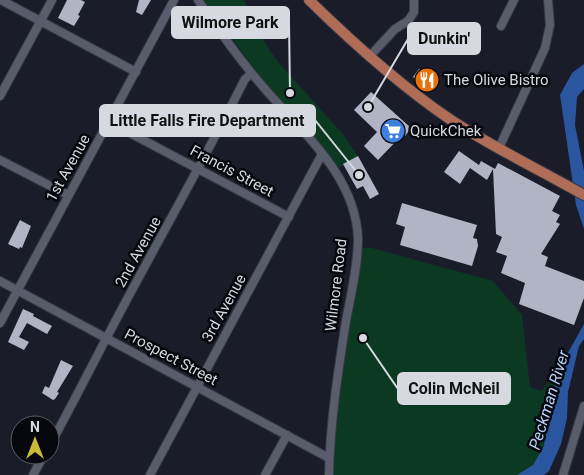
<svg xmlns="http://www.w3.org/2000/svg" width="584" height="475" font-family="Roboto,sans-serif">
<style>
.green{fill:#0c3922}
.water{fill:#2a559f}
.building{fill:#b0b4c4}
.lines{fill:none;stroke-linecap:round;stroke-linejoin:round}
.minor-casing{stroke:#373943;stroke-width:10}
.major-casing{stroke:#373943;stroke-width:12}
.minor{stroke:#595d6b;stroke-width:8}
.major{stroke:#af6d58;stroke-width:10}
.labels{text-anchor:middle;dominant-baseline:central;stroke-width:5;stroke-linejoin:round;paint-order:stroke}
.poi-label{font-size:15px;fill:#d7d9e1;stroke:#07080d;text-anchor:start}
.street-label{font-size:15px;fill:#d7d9e1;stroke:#07080d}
.water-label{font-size:16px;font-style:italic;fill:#b6cff8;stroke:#07080d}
.leader{fill:none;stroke:#d7d9e1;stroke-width:2}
.callout-dot{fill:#d7d9e1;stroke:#07080d;stroke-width:2}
.callout{fill:#d7d9e1;stroke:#d7d9e1;stroke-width:2}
.callout-label{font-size:16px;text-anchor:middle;font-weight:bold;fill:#111}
</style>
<rect width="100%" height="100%" fill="#1a1d29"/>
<g class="green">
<path d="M204,0H244L263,40L278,62L342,133L358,156L337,169L323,148L262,79Z"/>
<path d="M361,248H372L493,281L522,315L530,387L542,391L573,343L559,369L548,404L544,446L533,465L518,475H333L336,423Z"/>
</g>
<g class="water">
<path d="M584,64V89L577,97L575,125L584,171V229L576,205L560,95L572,73Z"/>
<path d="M584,324V339L579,346L568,392L567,418L561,444L549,471L544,475H517L533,465L544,446L548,404L559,369Z"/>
</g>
<g class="building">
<path d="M67,0H81L85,2L78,15L80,16L74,26L58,18Z"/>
<path d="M139,0H151L142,15L136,12Z"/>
<path d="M419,69L424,72L425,70L436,78L428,88L413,77Z"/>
<path d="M371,92L411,128L405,136L403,134L378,160L364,146L377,132L354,110Z"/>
<path d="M459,151L479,165L481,161L495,169L498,163L560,196L552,211L560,215L556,222L560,224L541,254L548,257L545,266L584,281V298L574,325L519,304L525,283L501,273L507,256L496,252L502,237L496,234L493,169L487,180L470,168L460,184L444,172Z"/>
<path d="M358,156L379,194L370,199L363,186L357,189L343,164Z"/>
<path d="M402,203L477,225L473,238L477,239L478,246L472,266L400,245L405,227L396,224Z"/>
<path d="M20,220L31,226L22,248L20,247L19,249L8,244Z"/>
<path d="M23,309L34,314L33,316L52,326L47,334L27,323L19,337L29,342L24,350L8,342Z"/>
<path d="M61,360L73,366L57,392L59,393L55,399L53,400L42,393L45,386L49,388Z"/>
</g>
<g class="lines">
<defs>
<g id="minor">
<path d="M1,0L136,72"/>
<path d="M198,0C217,28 237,56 259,82C297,128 356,173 358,239C358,266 351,294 346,321C338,372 330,423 329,475"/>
<path d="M501,26L514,0"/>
<path d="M369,57L395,29L408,21L414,12V0"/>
<path d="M0,96L52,0"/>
<path d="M109,122L289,217"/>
<path d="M499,148L545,48L550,25L548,0"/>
<path d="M0,160L68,195"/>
<path d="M0,281L329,458"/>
<path d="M0,323L174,0"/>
<path d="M50,445C70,409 88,373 107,337C152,251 201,166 245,79L251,74"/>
<path d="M33,475L44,455"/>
<path d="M150,475L322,154"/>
<path d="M265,475L287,435"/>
<path d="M563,475L584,406"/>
</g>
<path id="major" d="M309,0C353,43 399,85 451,120C494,148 540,170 584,195"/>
</defs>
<use href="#minor" class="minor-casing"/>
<use href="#major" class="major-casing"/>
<use href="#minor" class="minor"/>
<use href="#major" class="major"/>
</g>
<defs>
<symbol id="restaurant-disc" viewBox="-11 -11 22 22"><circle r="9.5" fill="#e8710a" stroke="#07080d"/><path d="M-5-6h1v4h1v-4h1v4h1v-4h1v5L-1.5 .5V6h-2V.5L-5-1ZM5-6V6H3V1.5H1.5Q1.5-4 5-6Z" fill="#fff"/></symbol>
<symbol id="supermarket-disc" viewBox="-11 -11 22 22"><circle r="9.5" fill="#3f7fe0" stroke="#07080d"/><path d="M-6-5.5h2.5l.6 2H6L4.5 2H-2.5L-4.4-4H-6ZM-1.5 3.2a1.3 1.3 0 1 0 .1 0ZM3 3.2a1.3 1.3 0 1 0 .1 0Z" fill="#fff"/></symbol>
</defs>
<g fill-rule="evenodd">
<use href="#restaurant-disc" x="413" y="66" width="28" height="28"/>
<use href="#supermarket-disc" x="379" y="117" width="28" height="28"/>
</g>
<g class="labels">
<g class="poi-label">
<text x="444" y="80">The Olive Bistro</text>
<text x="410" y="131">QuickChek</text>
</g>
<g class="street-label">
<text transform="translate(68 168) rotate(-61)">1st Avenue</text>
<text transform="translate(232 171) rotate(28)">Francis Street</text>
<text transform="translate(138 252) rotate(-61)">2nd Avenue</text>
<text transform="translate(336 285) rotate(-83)">Wilmore Road</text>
<text transform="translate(224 308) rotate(-61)">3rd Avenue</text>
<text transform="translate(171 357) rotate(28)">Prospect Street</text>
</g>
<g class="water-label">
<text transform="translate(549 400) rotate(-73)">Peckman River</text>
</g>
</g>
<path class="leader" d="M290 93L289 22M368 107L408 39M359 175L315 120M363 338L398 389"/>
<g class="callout-dot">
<circle cx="290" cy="93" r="5"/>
<circle cx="368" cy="107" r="5"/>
<circle cx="359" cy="175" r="5"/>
<circle cx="363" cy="338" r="5"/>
</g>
<g class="callout">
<rect x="172" y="7" width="117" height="31" rx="5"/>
<rect x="408" y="23" width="72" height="31" rx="5"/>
<rect x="100" y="105" width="215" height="31" rx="5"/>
<rect x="398" y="373" width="112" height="31" rx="5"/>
</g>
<g class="callout-label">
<text x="230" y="28">Wilmore Park</text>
<text x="444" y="44">Dunkin'</text>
<text x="207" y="126">Little Falls Fire Department</text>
<text x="454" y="394">Colin McNeil</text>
</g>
<g transform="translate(35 440)"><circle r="24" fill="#07080d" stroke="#5a5c62"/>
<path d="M0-4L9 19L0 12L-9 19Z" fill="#cbba39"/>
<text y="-8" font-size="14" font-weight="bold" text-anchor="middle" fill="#d7d9e1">N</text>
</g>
</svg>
